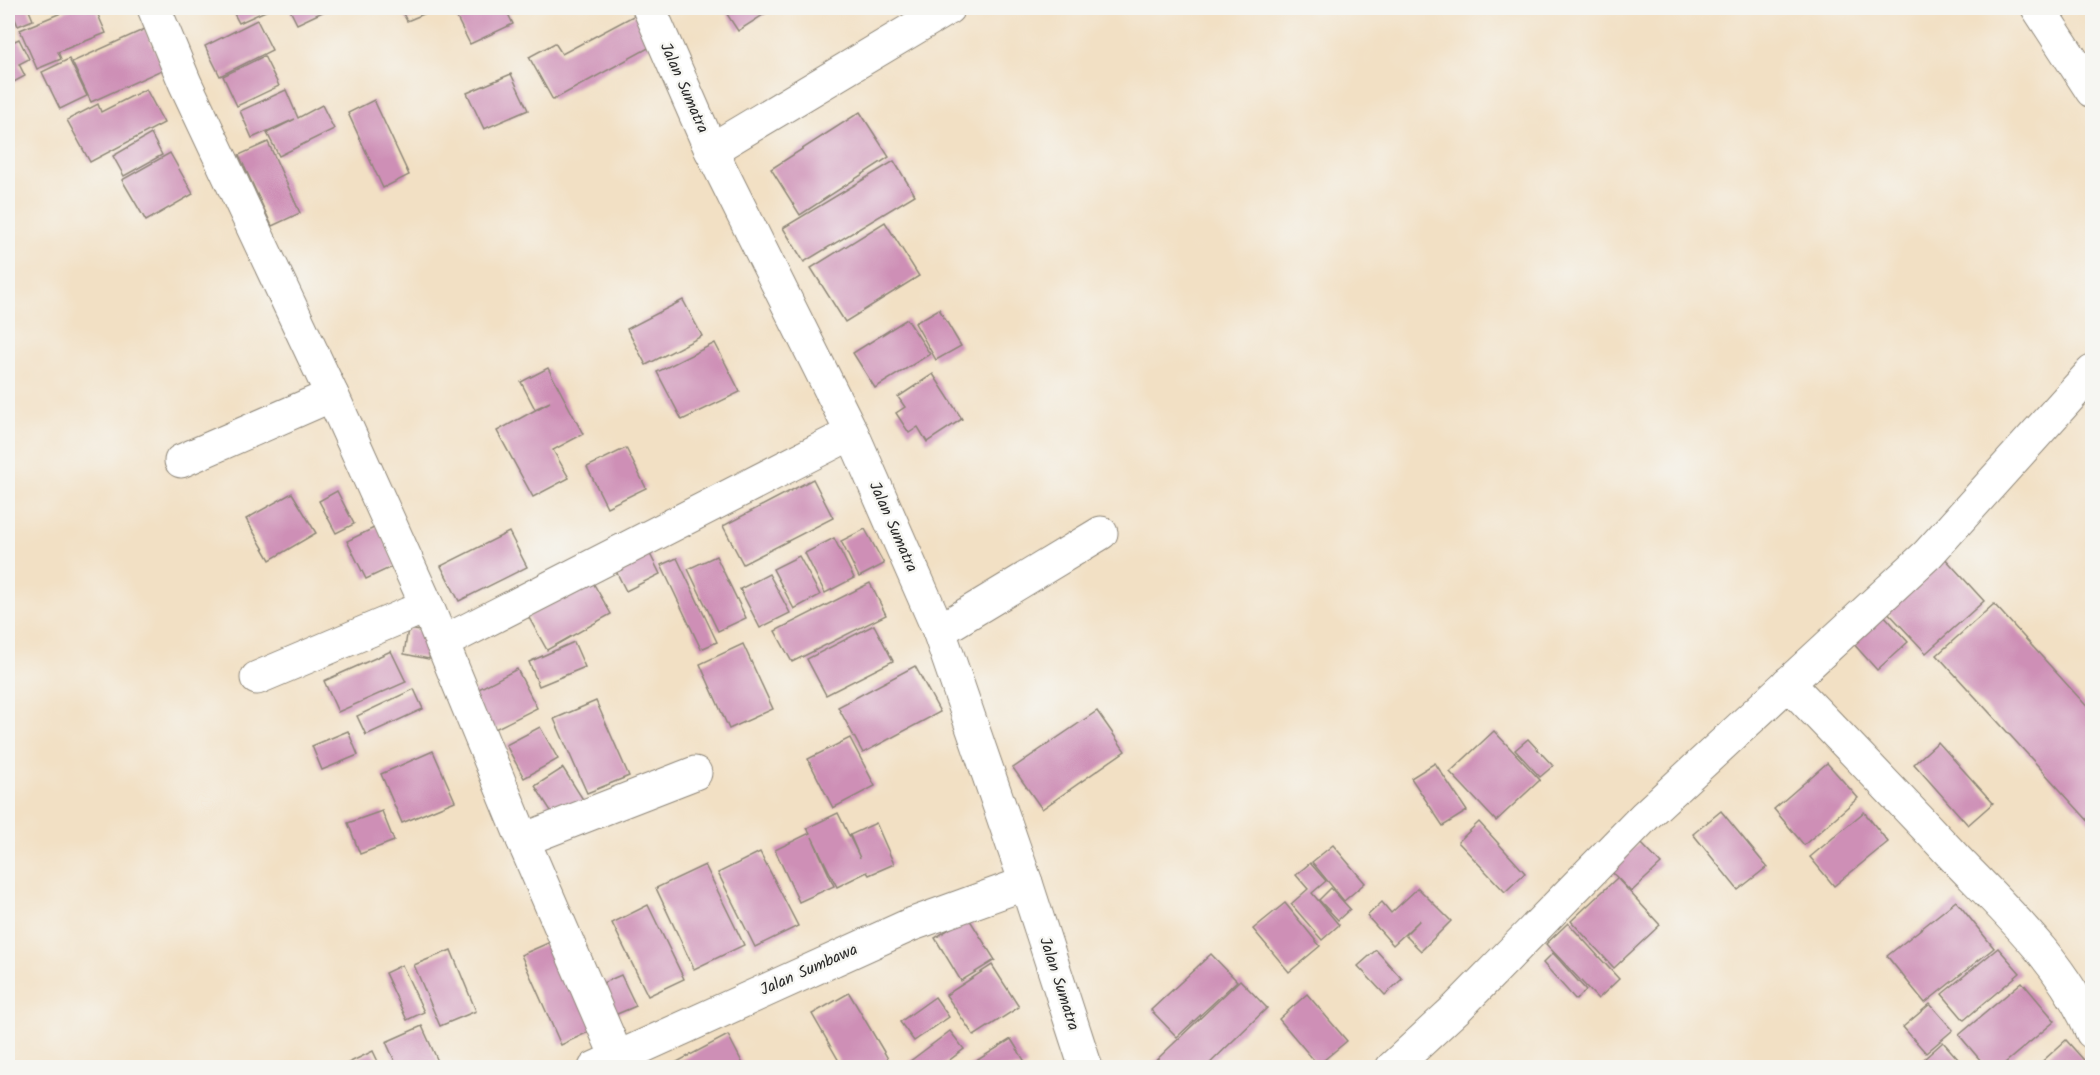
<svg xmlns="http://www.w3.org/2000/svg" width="2100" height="1075" font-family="Kalam,sans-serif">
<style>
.building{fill:#ce8fb6}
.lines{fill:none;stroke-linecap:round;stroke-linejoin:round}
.minor-casing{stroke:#8e8678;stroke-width:35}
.minor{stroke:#fff;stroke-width:33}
.labels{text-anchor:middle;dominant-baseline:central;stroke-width:5;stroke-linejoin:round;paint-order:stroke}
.street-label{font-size:16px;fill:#2b2b2b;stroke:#f6f6f2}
</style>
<rect width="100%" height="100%" fill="#f6f6f2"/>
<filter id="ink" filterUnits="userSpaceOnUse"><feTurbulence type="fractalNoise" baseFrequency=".0167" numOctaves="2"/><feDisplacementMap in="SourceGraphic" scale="12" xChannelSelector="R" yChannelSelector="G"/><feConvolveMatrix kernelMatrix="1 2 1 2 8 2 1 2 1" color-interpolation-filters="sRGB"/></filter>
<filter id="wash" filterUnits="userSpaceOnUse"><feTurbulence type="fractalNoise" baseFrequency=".008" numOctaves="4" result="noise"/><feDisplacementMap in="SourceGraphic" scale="24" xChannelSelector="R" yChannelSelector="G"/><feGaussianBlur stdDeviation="1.35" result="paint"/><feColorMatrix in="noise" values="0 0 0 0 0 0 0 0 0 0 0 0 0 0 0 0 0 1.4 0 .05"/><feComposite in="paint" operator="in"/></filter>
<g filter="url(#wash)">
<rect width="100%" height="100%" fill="#f2e0c4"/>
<g id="blocks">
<g class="building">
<path d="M22,8H28L33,20L18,26L12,12Z"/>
<path d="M73,8H95L106,33L58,52L61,59L37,69L20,30Z"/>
<path d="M231,8H272L239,23Z"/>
<path d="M289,8H331L297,24Z"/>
<path d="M400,8H438L407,21Z"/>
<path d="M452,8H505L513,24L470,44Z"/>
<path d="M723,8H774L738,31Z"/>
<path d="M637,14L654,45L553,100L529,57L555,43L562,54Z"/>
<path d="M257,20L272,50L220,76L205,46Z"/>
<path d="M145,29L164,69L91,102L72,62Z"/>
<path d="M19,39L29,59L19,64L25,76L8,85V44Z"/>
<path d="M264,56L279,86L237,106L223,76Z"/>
<path d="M69,59L87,96L60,109L42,72Z"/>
<path d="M511,74L528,110L484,129L467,93Z"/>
<path d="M146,89L164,123L90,162L67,120L98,104L101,112Z"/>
<path d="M286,90L298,118L322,105L334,129L279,156L267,133L295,119L252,138L240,111Z"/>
<path d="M374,100L409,175L383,188L348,113Z"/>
<path d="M860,112L889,157L800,215L771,169Z"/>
<path d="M151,134L162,155L124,176L113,156Z"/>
<path d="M268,142L300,213L272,226L239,155Z"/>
<path d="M170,153L193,194L146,221L122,180Z"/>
<path d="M894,161L915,195L804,262L783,228Z"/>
<path d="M885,222L919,276L845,322L811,268Z"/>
<path d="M683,300L702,336L646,365L627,329Z"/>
<path d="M939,309L961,346L936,360L915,323Z"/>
<path d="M907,319L930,354L875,388L853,353Z"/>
<path d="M715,343L740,392L682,420L657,372Z"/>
<path d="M548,368L583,434L553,450L569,478L533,497L497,431L550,402L535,409L521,382Z"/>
<path d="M933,374L962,419L927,442L918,427L909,433L896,413L905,407L898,397Z"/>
<path d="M626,448L646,488L607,507L587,467Z"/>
<path d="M813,479L833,518L743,564L723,526Z"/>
<path d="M337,491L354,524L336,533L319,501Z"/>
<path d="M292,493L316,533L270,560L246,519Z"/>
<path d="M378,526L396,565L366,579L347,541Z"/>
<path d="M865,529L884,564L859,577L841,541Z"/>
<path d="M509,532L527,567L459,601L441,566Z"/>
<path d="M834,538L854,578L825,593L805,553Z"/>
<path d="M646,546L660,574L626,591L612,563Z"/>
<path d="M1942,555L1984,601L1926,653L1884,608Z"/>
<path d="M716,556L746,618L718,631L688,569Z"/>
<path d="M799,556L820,595L794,609L773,569Z"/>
<path d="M677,558L717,642L701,649L661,565Z"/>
<path d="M769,574L790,613L760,628L740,589Z"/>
<path d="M592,581L611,614L547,650L528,616Z"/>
<path d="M870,583L886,615L792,662L775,631Z"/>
<path d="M1994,604L2092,712V825L1937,655Z"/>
<path d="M1883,614L1908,642L1877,670L1852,642Z"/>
<path d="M874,625L893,661L826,695L807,659Z"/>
<path d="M408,629L433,633L429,659L404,654Z"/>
<path d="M574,642L585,667L539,686L529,662Z"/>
<path d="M743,644L773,709L729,729L700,664Z"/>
<path d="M391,651L406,682L338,712L324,681Z"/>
<path d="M915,666L940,712L863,753L838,707Z"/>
<path d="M517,669L537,708L491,731L471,693Z"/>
<path d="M414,689L423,709L366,735L357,716Z"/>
<path d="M596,701L629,776L587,793L554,719Z"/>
<path d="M1097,711L1125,751L1042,809L1013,768Z"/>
<path d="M540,727L558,759L524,778L506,745Z"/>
<path d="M348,731L358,755L322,770L312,746Z"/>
<path d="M1494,731L1540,780L1496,821L1450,772Z"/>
<path d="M850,738L875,786L833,808L808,759Z"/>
<path d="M1528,739L1553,766L1540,777L1515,750Z"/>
<path d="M1938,742L1993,803L1968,825L1914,764Z"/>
<path d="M433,751L455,801L402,823L381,774Z"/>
<path d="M1435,763L1467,811L1443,826L1411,778Z"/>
<path d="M1827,763L1858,798L1804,845L1774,809Z"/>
<path d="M563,768L584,801L556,819L535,786Z"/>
<path d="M382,811L394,841L360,854L348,823Z"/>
<path d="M1721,811L1767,867L1738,890L1693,834Z"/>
<path d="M1864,812L1888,842L1834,886L1810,857Z"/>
<path d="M838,813L860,858L850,835L876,823L894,864L869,875L867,872L837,887L812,837L834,886L799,902L775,850L810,833L807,828Z"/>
<path d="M1479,822L1525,873L1505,892L1458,842Z"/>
<path d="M1640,842L1661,864L1631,892L1610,870Z"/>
<path d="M1333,845L1365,883L1344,901L1312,862Z"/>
<path d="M760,852L798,926L755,947L718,873Z"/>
<path d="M1310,863L1326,881L1312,893L1339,925L1322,940L1291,904L1308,889L1296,875Z"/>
<path d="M705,865L744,945L694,969L656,888Z"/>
<path d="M1617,878L1660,925L1614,968L1571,921Z"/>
<path d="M1331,888L1350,909L1338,920L1319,900Z"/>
<path d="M1418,888L1451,921L1421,951L1405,935L1420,920L1393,945L1367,916L1382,902L1391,913Z"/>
<path d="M1956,901L1994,948L1925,1003L1887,956Z"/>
<path d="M1285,903L1320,946L1289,972L1253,929Z"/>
<path d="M648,905L684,979L648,996L612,923Z"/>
<path d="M968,917L995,960L961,981L935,938Z"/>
<path d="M1568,923L1619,979L1598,999L1546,944Z"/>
<path d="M555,940L595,1029L561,1045L521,955Z"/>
<path d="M1998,948L2020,973L1964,1020L1942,994Z"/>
<path d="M451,950L476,1011L440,1026L414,965Z"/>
<path d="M1376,950L1402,979L1385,995L1358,966Z"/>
<path d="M1553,953L1586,990L1576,1000L1543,963Z"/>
<path d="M1211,954L1237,981L1177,1037L1151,1010Z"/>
<path d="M402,965L424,1012L407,1020L385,973Z"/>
<path d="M992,965L1019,1007L974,1036L946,995Z"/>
<path d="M621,975L636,1006L610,1017L596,986Z"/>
<path d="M1240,980L1267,1008L1205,1068H1148Z"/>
<path d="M2022,982L2055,1021L1999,1068H1987L1959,1035Z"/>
<path d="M849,993L884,1052L893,1068H843L812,1014Z"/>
<path d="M1307,994L1347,1041L1318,1065L1279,1019Z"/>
<path d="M935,997L949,1017L914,1041L900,1022Z"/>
<path d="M1930,1004L1953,1030L1926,1053L1903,1027Z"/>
<path d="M422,1026L441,1068H398L386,1042Z"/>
<path d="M950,1031L964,1049L939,1068H901Z"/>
<path d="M728,1035L745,1068H672L671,1065Z"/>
<path d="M1011,1039L1027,1065L1023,1068H965Z"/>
<path d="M2066,1040L2091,1068H2035Z"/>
<path d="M1943,1042L1966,1068H1914Z"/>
<path d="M373,1051L381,1068H338Z"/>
</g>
</g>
</g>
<g filter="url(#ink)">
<use href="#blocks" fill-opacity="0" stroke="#8e8678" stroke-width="1.5"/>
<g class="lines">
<defs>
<g id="minor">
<path d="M154,8L185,83L332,395L427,606L523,840L617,1057"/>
<path d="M649,8L711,150L852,433L939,631L1026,883L1086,1068"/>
<path d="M2038,8L2092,91"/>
<path d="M711,150L948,8"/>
<path d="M181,461L332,395"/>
<path d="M939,631L1101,533"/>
<path d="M442,643L852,433"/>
<path d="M257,678L427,606"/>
<path d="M1788,683C1844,741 1900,799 1955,858C2005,910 2064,964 2092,1032"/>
<path d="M523,840L695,773"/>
<path d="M595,1068L910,925L1026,883"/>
<path d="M1392,1068L1458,1007L1645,816L1928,554L2092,372"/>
</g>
</defs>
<use href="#minor" class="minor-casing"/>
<use href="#minor" class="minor"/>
</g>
</g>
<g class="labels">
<g class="street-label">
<text transform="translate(684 88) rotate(66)">Jalan Sumatra</text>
<text transform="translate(893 527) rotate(66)">Jalan Sumatra</text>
<text transform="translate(809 970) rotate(-24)">Jalan Sumbawa</text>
<text transform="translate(1059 984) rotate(72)">Jalan Sumatra</text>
</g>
</g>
<rect width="2100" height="1075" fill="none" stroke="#f6f6f2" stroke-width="30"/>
</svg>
